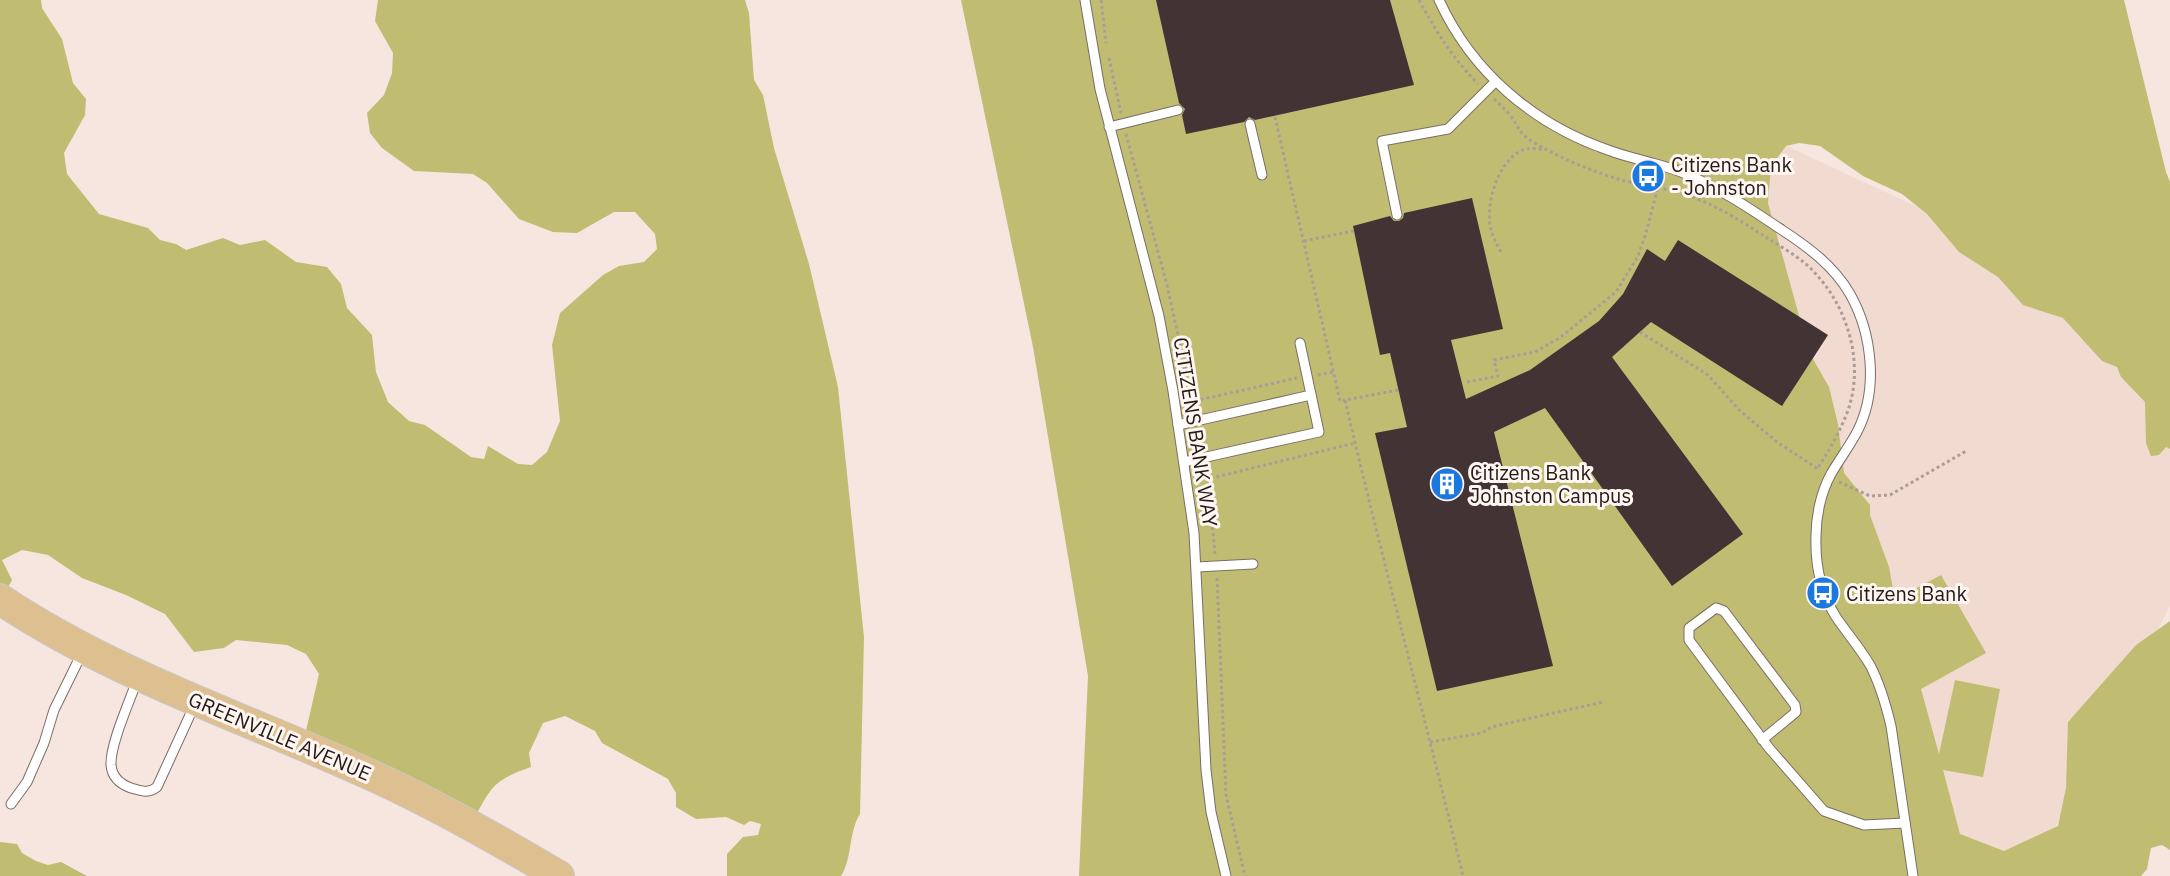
<svg xmlns="http://www.w3.org/2000/svg" width="2170" height="876" font-family="'IBM Plex Sans',sans-serif">
<style>
.built{fill:#f1dacf}
.green{fill:#c0bd72}
.building{fill:#423435}
.lines{fill:none;stroke-linecap:round;stroke-linejoin:round}
.lane-casing{stroke:#7b6d67;stroke-width:11}
.primary-casing{stroke:#c9c8c8;stroke-width:32}
.path{stroke:#aa9d98;stroke-width:3;stroke-dasharray:3 3;stroke-linecap:butt}
.lane{stroke:#fff;stroke-width:9}
.primary{stroke:#ddbf90;stroke-width:30}
.labels{text-anchor:middle;dominant-baseline:central;stroke-width:6;stroke-linejoin:round;paint-order:stroke}
.poi-label{font-size:20px;fill:#201a18;stroke:#fff5f1;text-anchor:start}
.street-label{font-size:20px;fill:#201a18;stroke:#fff5f1}
</style>
<rect width="100%" height="100%" fill="#f6e6df"/>
<path class="built" d="M1476,1L1909,203L2145,309L2170,369V606L2030,876H1834Z"/>
<g class="green">
<path d="M0,0H41L42,8L62,39L73,83L86,99L85,115L64,153L67,174L99,214L148,228L160,240L176,244L186,250L223,238L240,245L265,240L296,262L327,267L341,284L347,308L372,335L376,372L388,402L409,421L425,425L471,457L484,459L488,446L518,464L532,465L547,452L560,421L552,345L560,313L603,275L619,266L644,262L657,249L655,234L635,212H614L577,233L553,232L519,219L487,183L473,174L414,171L382,148L370,133L367,113L384,95L392,73L393,53L375,21L378,0H745L749,13L754,80L763,95L774,148L809,264L838,387L864,637L860,814C848,833 853,857 841,876H727V854L743,837L758,835L761,824L750,821L744,825L726,817L696,819L676,807V793L668,779L602,743L595,731L565,716L543,723L529,753L531,767C491,781 492,787 472,822L303,744L319,674L306,654L287,645L236,640L224,648L194,652L165,614L126,595L82,578L48,555L22,550L2,560L12,580L2,598L0,597Z"/>
<path d="M961,0H2124L2166,172L2170,182V449L2166,447L2159,455L2151,456L2146,443L2145,402L2121,377L2117,367L2102,361L2063,318L2023,305L1998,277L1959,252L1927,214L1902,194L1863,176L1820,146L1799,143L1786,146L1771,166L1768,203L1809,352L1829,387L1838,424L1844,473L1870,505V515L1889,567L1895,600L1941,575L1986,653L1921,689L1939,754L1955,680L2000,689L1983,777L1943,770L1960,834L2004,851L2058,826L2066,788L2068,722L2136,645L2170,621V850L2162,845L2151,848L2147,869L2141,876H1079L1088,676L1033,347Z"/>
<path d="M0,842L17,844L22,853L36,861L48,865L61,862L87,876H0Z"/>
</g>
<g class="building">
<path d="M1156,0H1390L1414,85L1255,120L1249,117L1244,122L1186,134L1182,115L1185,109L1179,103Z"/>
<path d="M1472,198L1503,329L1451,340L1466,399L1530,370L1599,321L1623,294L1647,249L1665,261L1678,240L1828,335L1782,406L1651,322L1612,357L1743,534L1672,586L1545,408L1494,432L1553,666L1437,691L1375,433L1407,427L1390,353L1380,355L1353,226L1390,216L1394,221H1399L1403,218L1404,213Z"/>
</g>
<g class="lines">
<defs>
<g id="lane">
<path d="M1085,0L1100,89L1159,316L1173,391L1194,533L1206,770L1211,812L1226,876"/>
<path d="M1439,0C1472,72 1533,124 1608,150C1634,160 1662,163 1688,175C1721,189 1752,210 1782,230C1808,247 1834,266 1850,294C1872,333 1879,390 1857,432C1849,447 1839,460 1831,474C1821,492 1816,516 1816,536C1815,564 1821,593 1836,617C1847,633 1860,648 1870,665C1880,684 1886,705 1891,726L1913,876"/>
<path d="M1250,124L1262,175"/>
<path d="M1109,127L1178,110"/>
<path d="M1397,215L1382,141L1448,129L1495,82"/>
<path d="M1178,425L1311,395"/>
<path d="M1184,462L1319,432L1300,343"/>
<path d="M1197,567L1253,564"/>
<path d="M137,680C130,701 110,744 111,765C112,777 120,784 131,788C142,791 148,794 157,787L195,704"/>
<path d="M1762,740L1796,712L1795,705L1724,611L1716,608L1689,628V640L1769,748L1824,811L1864,825L1905,823"/>
<path d="M11,804L27,782L44,743L54,710L83,651"/>
</g>
<path id="primary" d="M0,599C112,674 240,716 362,771C430,801 495,838 559,876"/>
</defs>
<use href="#lane" class="lane-casing"/>
<use href="#primary" class="primary-casing"/>
<g class="path">
<path d="M1101,0L1106,43"/>
<path d="M1419,0C1437,33 1452,57 1478,84"/>
<path d="M1109,58L1121,113"/>
<path d="M1494,99C1499,104 1505,109 1510,115C1519,127 1518,133 1533,142C1562,159 1593,172 1625,181C1650,187 1676,189 1700,200C1724,210 1746,224 1767,238C1783,248 1803,259 1815,273C1849,309 1865,366 1847,413C1839,433 1829,451 1817,469"/>
<path d="M1275,117L1340,401L1345,400"/>
<path d="M1126,134L1167,285L1192,399L1199,400L1297,378"/>
<path d="M1304,241L1354,231"/>
<path d="M1501,252C1496,243 1492,235 1490,226C1486,201 1499,157 1526,149C1532,148 1538,149 1545,150"/>
<path d="M1640,332L1708,375L1739,410L1777,442L1818,469"/>
<path d="M1318,375L1334,372"/>
<path d="M1467,382L1498,376L1494,360L1535,352L1561,337L1616,292L1638,256L1646,233L1660,179"/>
<path d="M1398,390L1345,400C1382,559 1425,717 1463,876"/>
<path d="M1839,482L1870,496L1890,495L1966,451"/>
<path d="M1215,554L1208,479L1355,443"/>
<path d="M1217,578L1226,795L1245,876"/>
<path d="M1430,742L1482,733L1491,727L1603,702"/>
</g>
<use href="#lane" class="lane"/>
<use href="#primary" class="primary"/>
</g>
<defs>
<symbol id="bus-disc" viewBox="-11 -11 22 22"><circle r="9.5" fill="#1b78e1" stroke="#fff5f1"/><path d="M-5-6H5V4H4V6H2V4H-2V6H-4V4H-5ZM-3.5-4V0h7V-4ZM-3.5 1.2v1.5H-2V1.2ZM2 1.2v1.5H3.5V1.2Z" fill="#fff"/></symbol>
<symbol id="building-disc" viewBox="-11 -11 22 22"><circle r="9.5" fill="#1b78e1" stroke="#fff5f1"/><path d="M-4-6H4V6H1V3H-1V6H-4ZM-2.5-4.3h1.7v1.8h-1.7ZM.8-4.3h1.7v1.8H.8ZM-2.5-1h1.7V.8h-1.7ZM.8-1h1.7V.8H.8Z" fill="#fff"/></symbol>
</defs>
<g fill-rule="evenodd">
<use href="#bus-disc" x="1629" y="157" width="38" height="38"/>
<use href="#building-disc" x="1428" y="465" width="38" height="38"/>
<use href="#bus-disc" x="1804" y="574" width="38" height="38"/>
</g>
<g class="labels">
<g class="poi-label">
<text x="1671" y="164">Citizens Bank<tspan x="1671" dy="23">- Johnston</tspan></text>
<text x="1470" y="472">Citizens Bank<tspan x="1470" dy="23">Johnston Campus</tspan></text>
<text x="1846" y="593">Citizens Bank</text>
</g>
<g class="street-label">
<text transform="translate(1196 432) rotate(81)">CITIZENS BANK WAY</text>
<text transform="translate(280 736) rotate(23)">GREENVILLE AVENUE</text>
</g>
</g>
</svg>
